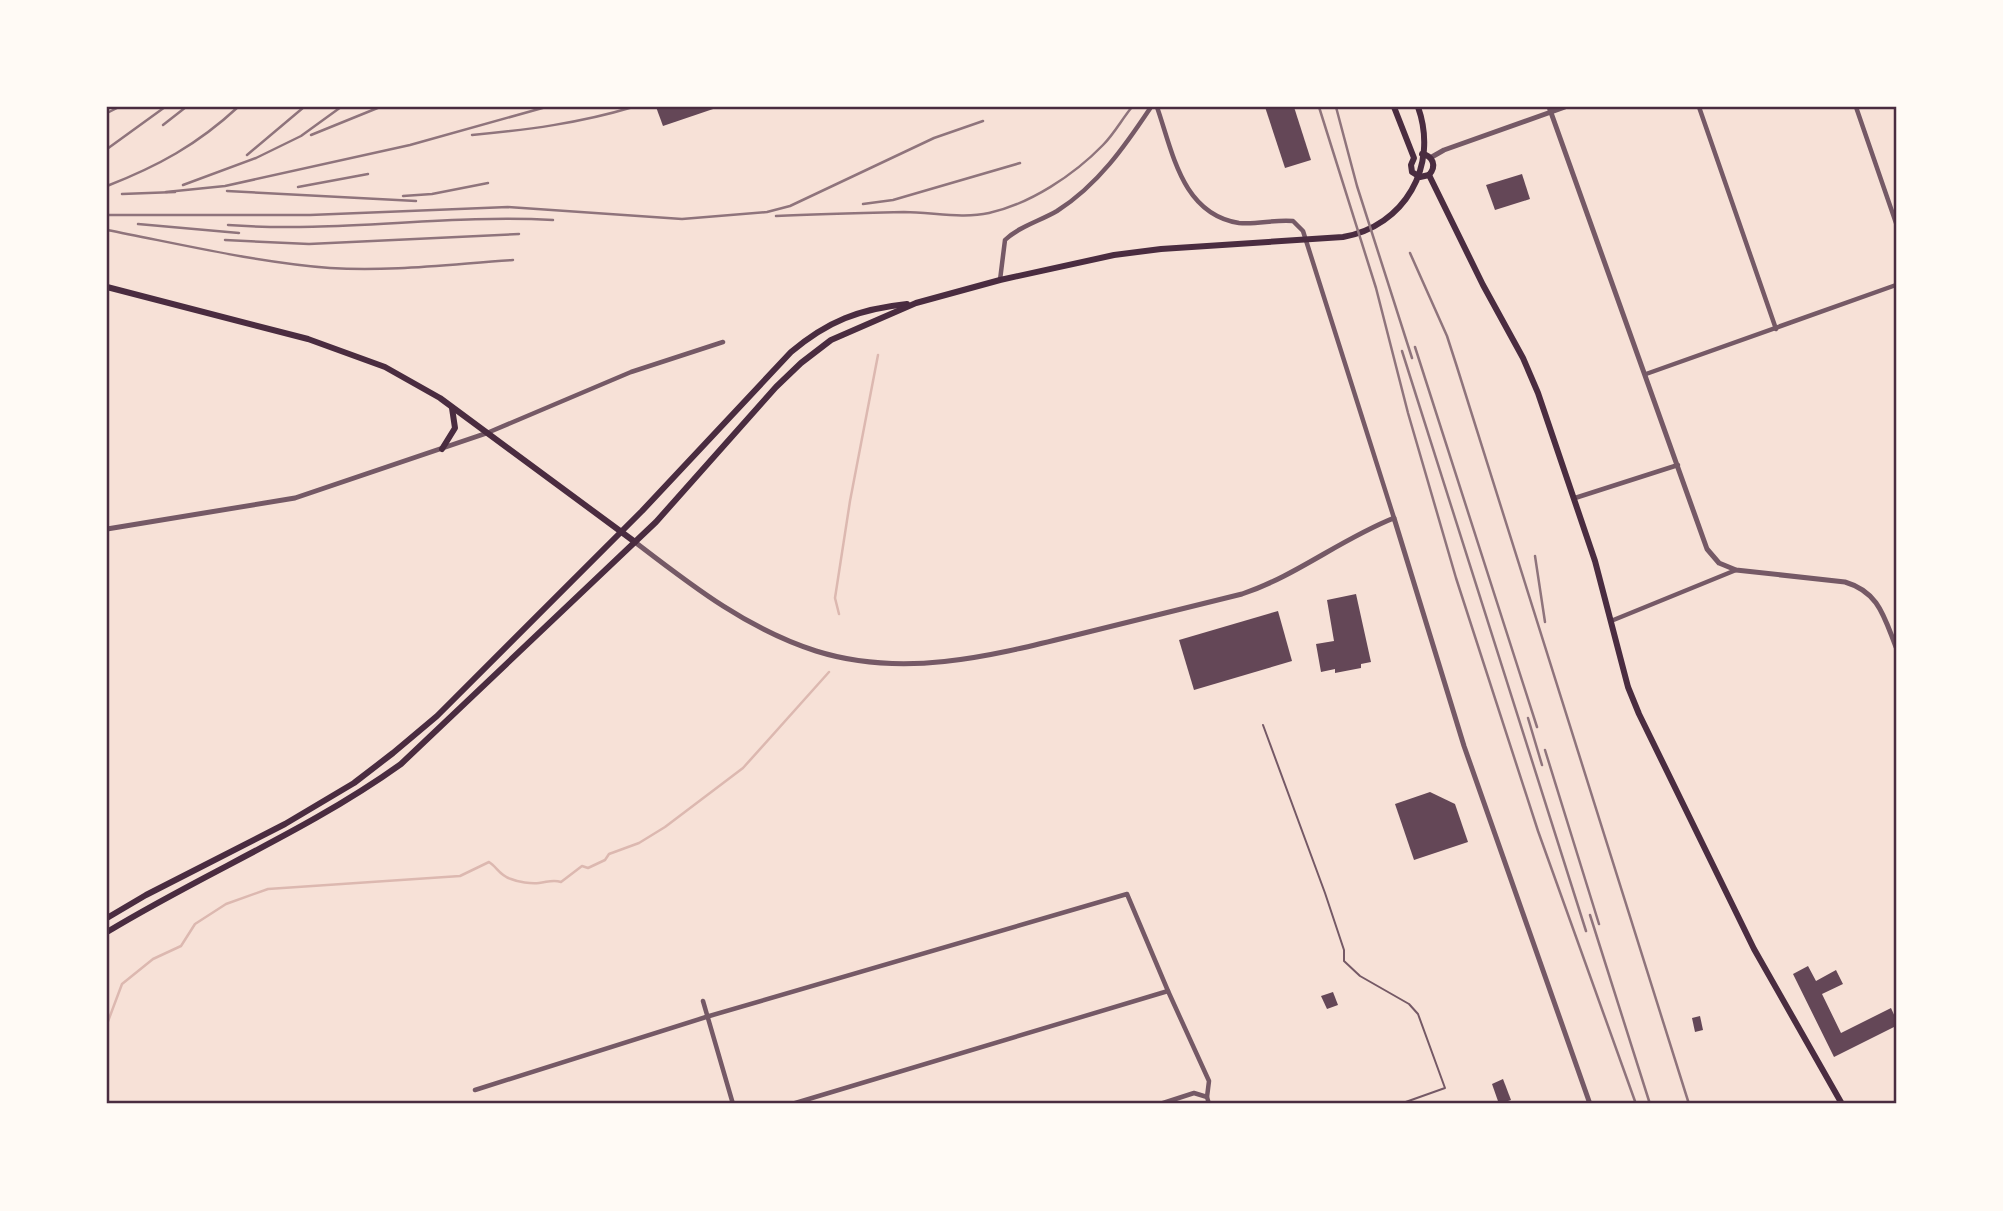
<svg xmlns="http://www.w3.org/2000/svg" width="2003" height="1211" font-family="'Sofia Sans Condensed',sans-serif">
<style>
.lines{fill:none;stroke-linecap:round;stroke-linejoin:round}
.stream{stroke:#dcb8b0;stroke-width:2.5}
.building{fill:#644757}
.service{stroke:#755966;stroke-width:2}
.minor{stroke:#755966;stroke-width:4.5}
.tertiary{stroke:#755966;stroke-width:5}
.secondary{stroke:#4a2c40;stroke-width:6}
.rail{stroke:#8f747c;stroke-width:2.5}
.neatline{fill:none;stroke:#4a2c40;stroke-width:2.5}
</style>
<rect width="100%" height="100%" fill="#f7e1d7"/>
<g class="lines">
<g class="stream">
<path d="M839,614L835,598L850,501L878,355"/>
<path d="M107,1024L122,984L153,959L181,946L195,924L226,904L268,889L460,876L489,862C497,867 500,876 511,879C518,882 531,884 539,883C548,882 553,879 561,882L582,866L588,868L605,860L609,854L639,843L665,827L743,768L829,672"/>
</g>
</g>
<g class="building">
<path d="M656,107H719L663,126Z"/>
<path d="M1265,107H1294L1311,160L1285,168Z"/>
<path d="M1522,174L1530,199L1495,210L1486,185Z"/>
<path d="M1356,594L1371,662L1361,664V668L1335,673V669L1321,672L1316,644L1334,641L1327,600Z"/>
<path d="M1278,611L1292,661L1194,690L1179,640Z"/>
<path d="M1430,792L1455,804L1468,842L1414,860L1395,804Z"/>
<path d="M1808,966L1816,981L1836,970L1843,984L1822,994L1841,1033L1891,1008L1896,1019V1026L1834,1057L1793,974Z"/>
<path d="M1333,992L1338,1005L1327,1009L1321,996Z"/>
<path d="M1700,1016L1703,1030L1695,1032L1692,1018Z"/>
<path d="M1503,1079L1511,1100L1499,1104L1492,1084Z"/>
</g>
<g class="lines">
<path class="service" d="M1263,725L1325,893L1344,950V961L1360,976L1409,1004L1418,1014L1445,1088L1400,1104"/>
<g class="minor">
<path d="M1157,107C1173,153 1182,214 1239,223C1257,225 1275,219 1293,221L1303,231L1394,518"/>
<path d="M1699,107L1776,329"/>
<path d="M1856,107L1896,223"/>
<path d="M1000,280L1005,240C1018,227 1040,221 1057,211C1098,185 1125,146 1151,107"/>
<path d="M1646,374L1896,285"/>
<path d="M487,433L631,372L723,342"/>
<path d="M1575,498L1678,465"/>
<path d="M1611,621L1736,570"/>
<path d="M703,1001L733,1104"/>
<path d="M475,1090L706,1017L1127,894L1168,991L1209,1081L1207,1097L1209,1104"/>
<path d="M792,1104L1168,991"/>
<path d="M1160,1104L1194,1093L1207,1097"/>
</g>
<g class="tertiary">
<path d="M1549,107L1707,549L1719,563L1736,570L1845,582C1879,592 1884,617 1896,647"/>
<path d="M1430,158L1444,150L1565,107"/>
<path d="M107,529L295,498L487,433"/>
<path d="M635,542C691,585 747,629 816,651C902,678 987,657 1072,636C1129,622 1185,608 1242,594C1296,576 1341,539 1394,518L1464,746L1590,1104"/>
</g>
<g class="secondary">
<path d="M1394,107L1414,158L1411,165L1412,172L1420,177L1429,175"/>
<path d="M1422,154C1433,156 1437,166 1429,175"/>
<path d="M1429,175L1483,285L1523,358L1538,393L1595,561L1628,687L1639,714L1754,949L1842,1104"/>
<path d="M107,287L308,339L385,367L440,398L635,542"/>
<path d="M442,449L455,428L452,408"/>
<path d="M107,918L146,895L285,824L354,783L393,753L437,716L642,511L791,352C828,321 859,309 907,304"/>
<path d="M107,932C204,873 309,830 401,764L656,522L776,387L801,363L831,340L916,303L1000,280L1114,255L1161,249L1343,237C1405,226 1439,166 1418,107"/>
</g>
<g class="rail">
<path d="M1319,107L1376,288L1408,413L1456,578L1538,831L1636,1104"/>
<path d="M1336,107L1357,186L1412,358"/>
<path d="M107,113L119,107"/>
<path d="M163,125L186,107"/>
<path d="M311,135L380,107"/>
<path d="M472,135C527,130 580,123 633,107"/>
<path d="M107,149L165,107"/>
<path d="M247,155L304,107"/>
<path d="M183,185L256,158L301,136L341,107"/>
<path d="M107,186C158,166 197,145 238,107"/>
<path d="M298,187L368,174"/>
<path d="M227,191L416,201"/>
<path d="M166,192L225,186L410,145L546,107"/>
<path d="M122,194L175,192"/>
<path d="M403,196L432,194L488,183"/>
<path d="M863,204L893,200L1020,163"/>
<path d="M107,215H310L508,207L682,219L767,212L790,206L934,138L983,121"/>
<path d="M776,216C818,214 861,213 904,212C932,212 962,219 989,213C1030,204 1074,175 1103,145C1114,134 1122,119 1132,107"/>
<path d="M138,224L239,233"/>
<path d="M228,225C337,233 445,214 553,220"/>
<path d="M107,230C180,244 255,262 330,268C390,272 452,264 513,260"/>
<path d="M225,240L309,244L519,234"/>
<path d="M1410,253L1447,336L1457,367L1689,1104"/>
<path d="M1415,347L1537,727"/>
<path d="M1402,351L1586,931"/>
<path d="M1535,556L1545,622"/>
<path d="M1528,718L1542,765"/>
<path d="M1545,750L1599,924"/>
<path d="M1590,915L1650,1104"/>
</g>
</g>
<rect width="2003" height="1211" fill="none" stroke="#fffaf5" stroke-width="217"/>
<rect x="108" y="108" width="1787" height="994" class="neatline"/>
</svg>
